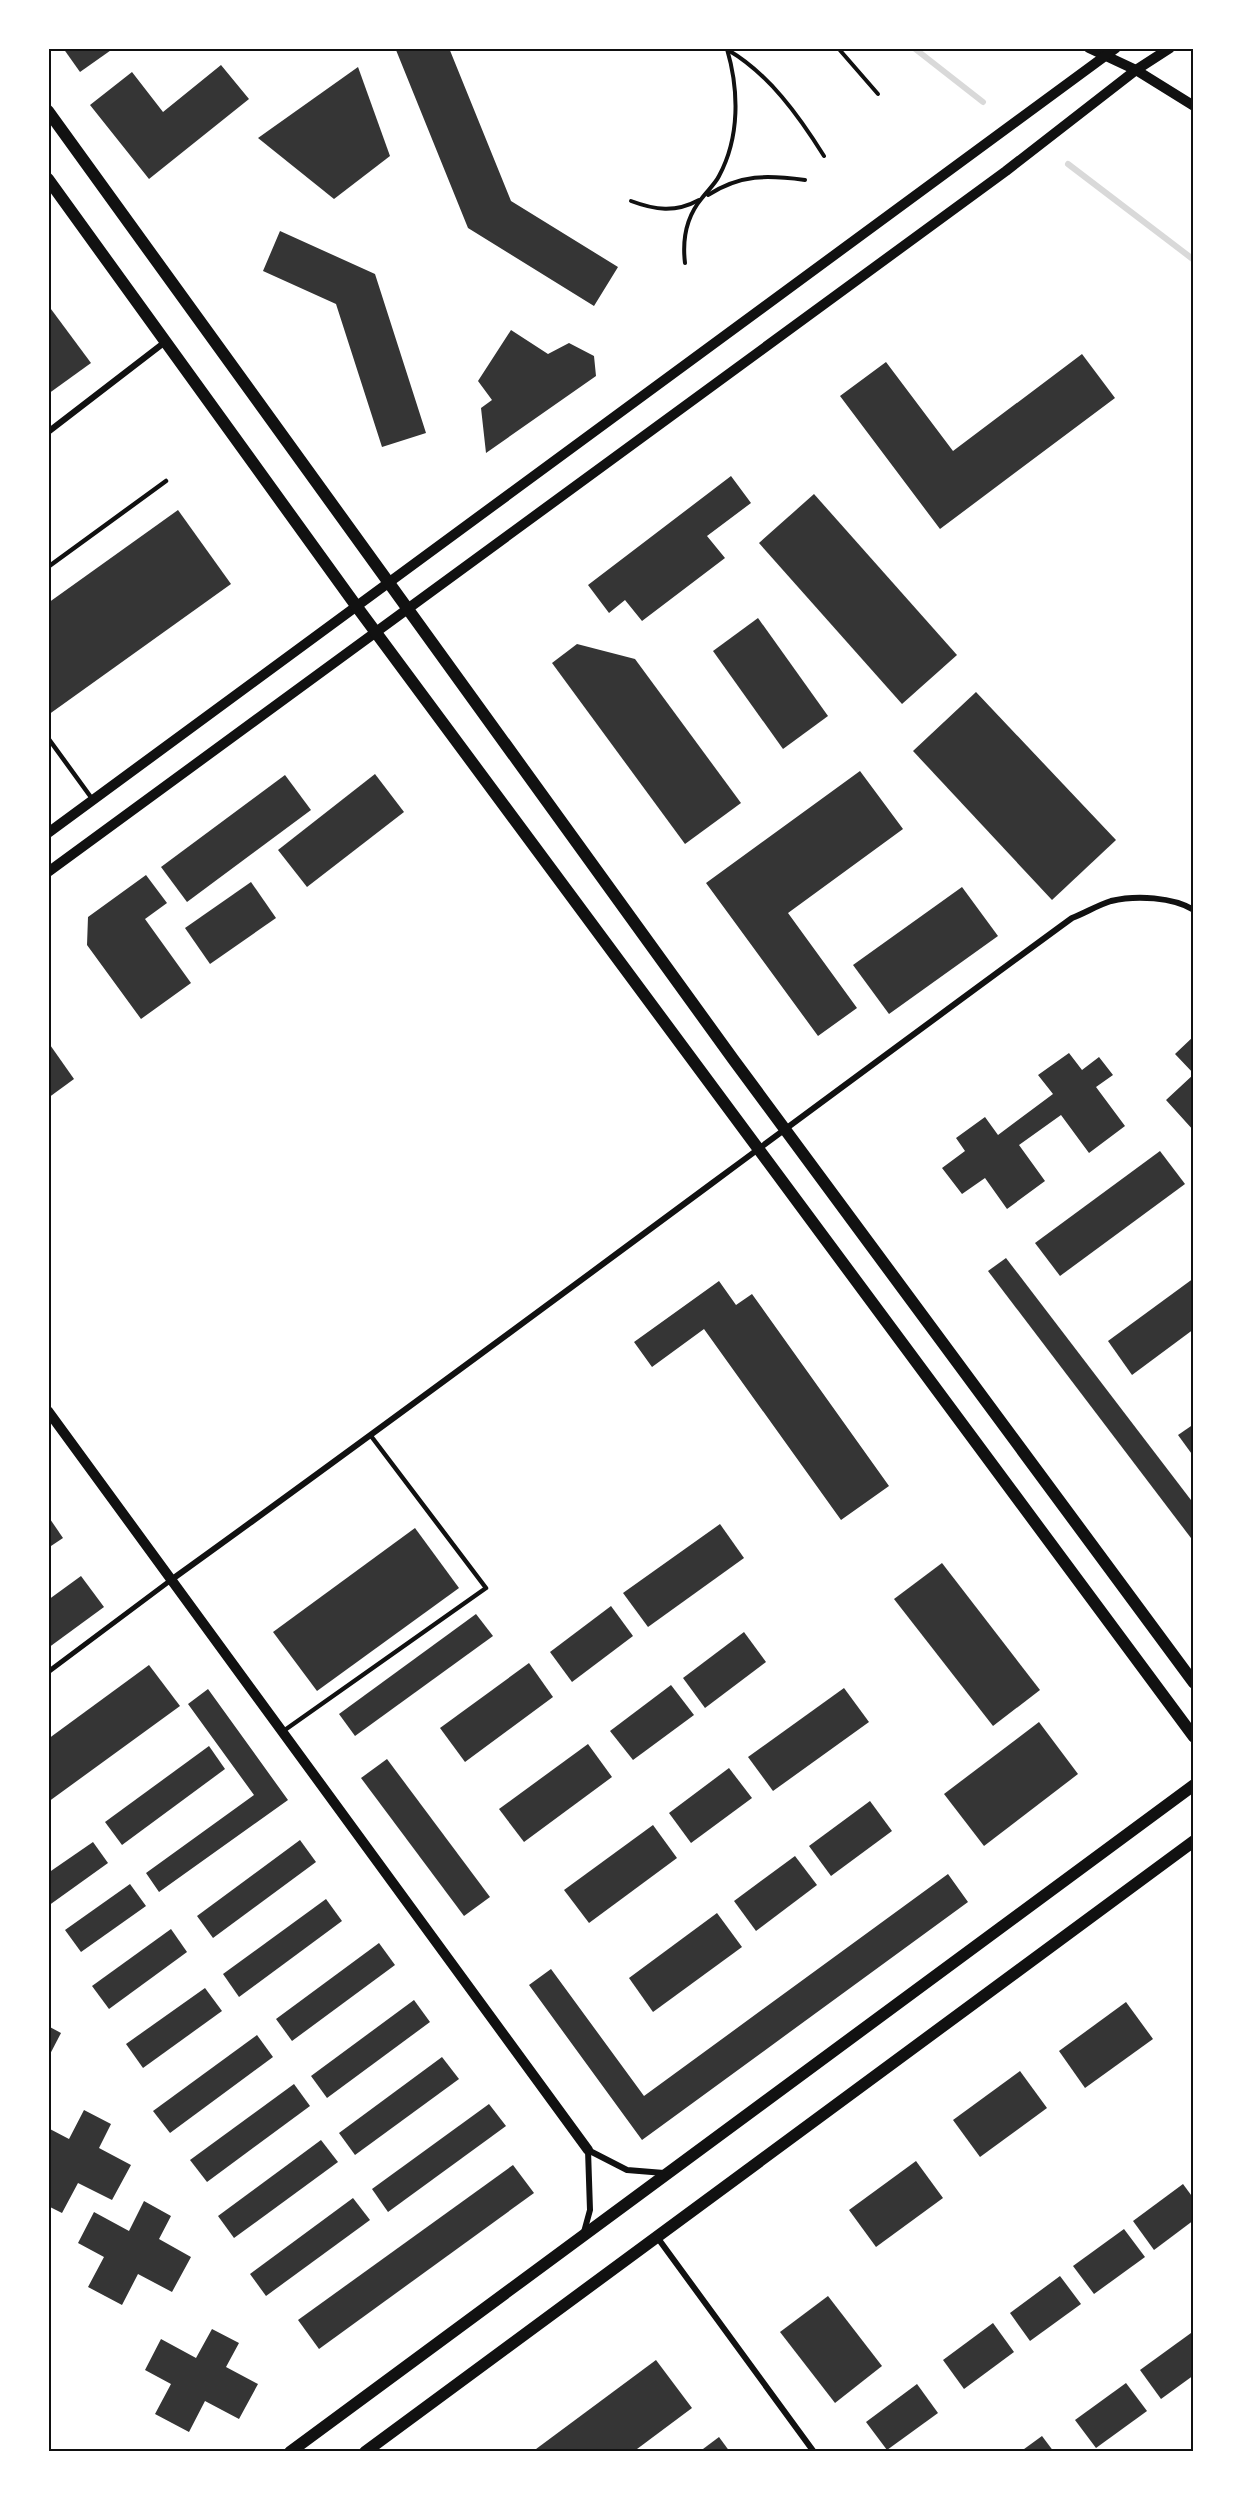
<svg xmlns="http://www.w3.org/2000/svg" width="1242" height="2500" font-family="Rubik,sans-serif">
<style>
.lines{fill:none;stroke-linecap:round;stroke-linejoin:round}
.stream{stroke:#d9d9d9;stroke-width:6}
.building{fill:#353535}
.path{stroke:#111;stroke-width:4}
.service{stroke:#111;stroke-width:4.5}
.pedestrian{stroke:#111;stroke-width:5}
.minor{stroke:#111;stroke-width:6}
.tertiary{stroke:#111;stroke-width:10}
.secondary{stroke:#111;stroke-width:12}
.neatline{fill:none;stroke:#111;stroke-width:2}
</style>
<rect width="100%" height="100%" fill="#fff"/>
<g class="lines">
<g class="stream">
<path d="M914,48L983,102"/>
<path d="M1068,164L1194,260"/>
</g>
</g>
<g class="building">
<path d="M63,48H114L80,72Z"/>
<path d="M402,48H449L511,201L618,267L594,306L468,228L396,50Z"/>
<path d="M221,65L249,99L149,179L90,105L132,72L163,112Z"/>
<path d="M358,67L390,156L334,199L258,138Z"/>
<path d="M280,231L375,274L426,433L382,447L336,304L263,271Z"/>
<path d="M48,305L91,363L48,394Z"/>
<path d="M511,330L548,354L569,343L594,356L596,376L486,453L481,408L492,400L478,381Z"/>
<path d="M1082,354L1115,398L940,529L840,396L886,362L953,451Z"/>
<path d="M731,476L751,503L707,536L725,558L642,621L625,600L609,613L588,585Z"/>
<path d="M814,494L957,655L902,704L759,543Z"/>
<path d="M178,510L231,584L48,715V603Z"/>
<path d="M758,618L828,716L783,749L713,651Z"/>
<path d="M577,644L635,659L741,803L685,844L552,663Z"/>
<path d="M976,692L1116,840L1052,900L913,751Z"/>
<path d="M860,771L903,829L788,913L857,1008L818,1036L706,883Z"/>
<path d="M375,774L404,812L307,887L278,850Z"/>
<path d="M285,775L311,810L187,902L161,867Z"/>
<path d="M146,875L167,903L145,919L191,983L141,1019L87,945L88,917Z"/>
<path d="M251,882L276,918L210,964L185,928Z"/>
<path d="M962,887L998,936L889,1014L853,965Z"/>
<path d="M1194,1036V1131L1166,1100L1194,1074L1175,1054Z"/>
<path d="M48,1042L74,1079L48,1098Z"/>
<path d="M1069,1053L1082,1070L1099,1057L1113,1075L1096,1087L1125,1126L1089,1153L1061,1115L1019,1145L1045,1181L1007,1209L985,1178L962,1194L942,1168L965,1151L956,1138L985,1117L998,1135L1053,1094L1038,1075Z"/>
<path d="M1160,1151L1185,1184L1060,1276L1035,1243Z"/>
<path d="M1006,1258L1194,1504V1542L988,1271Z"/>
<path d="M1194,1278V1329L1132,1375L1108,1341Z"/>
<path d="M719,1281L736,1305L752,1294L889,1486L841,1520L704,1329L652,1367L634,1342Z"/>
<path d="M1194,1424V1457L1178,1435Z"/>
<path d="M48,1516L63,1538L48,1548Z"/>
<path d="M720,1524L744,1558L648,1627L623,1593Z"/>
<path d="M415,1528L459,1588L317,1691L273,1632Z"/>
<path d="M942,1563L1040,1690L993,1726L894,1599Z"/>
<path d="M81,1576L104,1607L48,1648V1600Z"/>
<path d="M611,1606L633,1636L572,1682L550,1652Z"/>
<path d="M476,1614L493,1636L355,1736L339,1714Z"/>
<path d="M744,1632L766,1662L705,1708L683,1678Z"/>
<path d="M529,1663L553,1697L465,1762L440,1728Z"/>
<path d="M149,1665L180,1706L48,1802V1739Z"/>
<path d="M671,1685L694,1715L633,1760L610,1731Z"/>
<path d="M844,1688L869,1722L773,1791L748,1757Z"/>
<path d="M208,1689L288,1800L159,1892L146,1873L254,1795L188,1704Z"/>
<path d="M1039,1722L1078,1774L984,1846L944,1794Z"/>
<path d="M588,1744L612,1777L524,1842L499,1809Z"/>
<path d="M209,1746L225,1769L122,1845L105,1822Z"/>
<path d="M387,1759L490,1897L464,1916L361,1778Z"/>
<path d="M729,1768L752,1798L691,1843L669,1813Z"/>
<path d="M870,1801L892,1831L831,1876L809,1846Z"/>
<path d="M653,1825L677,1858L589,1923L564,1890Z"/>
<path d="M300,1840L316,1862L213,1938L197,1916Z"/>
<path d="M93,1842L108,1863L48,1906V1873Z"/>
<path d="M795,1856L817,1885L756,1931L734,1901Z"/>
<path d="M948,1874L968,1902L642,2140L529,1985L551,1969L644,2096Z"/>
<path d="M130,1884L146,1906L81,1952L65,1930Z"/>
<path d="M326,1899L342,1921L239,1997L223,1974Z"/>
<path d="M717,1913L742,1947L653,2012L629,1978Z"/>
<path d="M171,1929L187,1952L109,2009L92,1986Z"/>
<path d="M379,1943L395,1965L292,2041L276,2019Z"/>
<path d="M205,1988L222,2011L143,2068L126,2044Z"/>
<path d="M414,2000L430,2022L327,2098L311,2076Z"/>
<path d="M1126,2002L1153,2039L1085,2088L1059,2051Z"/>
<path d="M48,2026L61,2033L48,2058Z"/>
<path d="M257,2035L273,2057L170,2133L153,2111Z"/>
<path d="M442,2057L459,2079L355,2155L339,2133Z"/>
<path d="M1020,2071L1047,2108L980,2157L953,2120Z"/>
<path d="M294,2084L310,2106L207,2182L190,2160Z"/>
<path d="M489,2104L506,2126L388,2212L372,2189Z"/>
<path d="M84,2110L111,2124L99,2148L131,2165L112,2200L78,2183L62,2213L48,2206V2128L69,2139Z"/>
<path d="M321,2140L338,2162L234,2238L218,2216Z"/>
<path d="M916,2161L943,2198L876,2247L849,2210Z"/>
<path d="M513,2165L534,2193L319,2349L298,2320Z"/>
<path d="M1183,2184L1194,2199V2220L1154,2250L1133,2221Z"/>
<path d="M353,2198L370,2220L266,2296L250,2274Z"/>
<path d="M144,2201L171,2216L159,2239L191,2257L172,2292L138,2274L122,2305L88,2287L104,2257L78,2243L94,2212L129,2231Z"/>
<path d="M1124,2229L1145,2257L1094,2294L1073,2266Z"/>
<path d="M1060,2276L1081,2304L1030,2341L1010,2313Z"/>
<path d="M828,2296L882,2366L835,2403L780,2332Z"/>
<path d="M993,2323L1014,2352L964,2389L943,2360Z"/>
<path d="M212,2329L239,2343L226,2367L258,2384L239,2419L205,2401L189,2432L155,2414L171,2384L145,2370L161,2339L196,2358Z"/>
<path d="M1191,2333L1194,2337V2375L1161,2399L1140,2370Z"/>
<path d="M656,2360L692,2408L633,2452H532Z"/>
<path d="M1126,2383L1147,2411L1096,2448L1075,2420Z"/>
<path d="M917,2384L938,2413L887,2450L866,2422Z"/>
<path d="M1042,2436L1054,2452H1020Z"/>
<path d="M719,2437L730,2452H699Z"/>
</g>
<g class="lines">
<g class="path">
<path d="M838,48L878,94"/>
<path d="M728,50C769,74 799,116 824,156"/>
<path d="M708,195C741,174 767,175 805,180"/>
<path d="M631,201C655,210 675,213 699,200"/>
<path d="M685,263C682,238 686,217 702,198C708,190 715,184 719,176C740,137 739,90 727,49"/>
</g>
<g class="service">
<path d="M48,567L166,481"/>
<path d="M48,738L93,800"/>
<path d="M282,1732L486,1588L371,1436"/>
</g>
<path class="pedestrian" d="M48,1672L171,1580"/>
<g class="minor">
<path d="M48,432L165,342"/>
<path d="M171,1580C474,1362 771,1138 1072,918C1085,913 1098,905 1111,901C1136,895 1173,897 1194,910"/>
<path d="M584,2232L590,2210L588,2150L627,2170L664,2173"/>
<path d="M657,2237L814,2452"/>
</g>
<g class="tertiary">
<path d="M1089,48L1136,70L1194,106"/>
<path d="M48,833L1116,48"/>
<path d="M48,872L1006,171L1136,70L1170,48"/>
<path d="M48,1411L588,2150"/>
</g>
<g class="secondary">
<path d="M48,111L733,1059L1194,1683"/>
<path d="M48,179L357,607L1194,1737"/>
<path d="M290,2452L1194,1785"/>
<path d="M365,2452L1194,1841"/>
</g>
</g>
<rect width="1242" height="2500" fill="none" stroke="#ffffff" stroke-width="99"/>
<rect x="50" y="50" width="1142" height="2400" class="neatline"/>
</svg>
